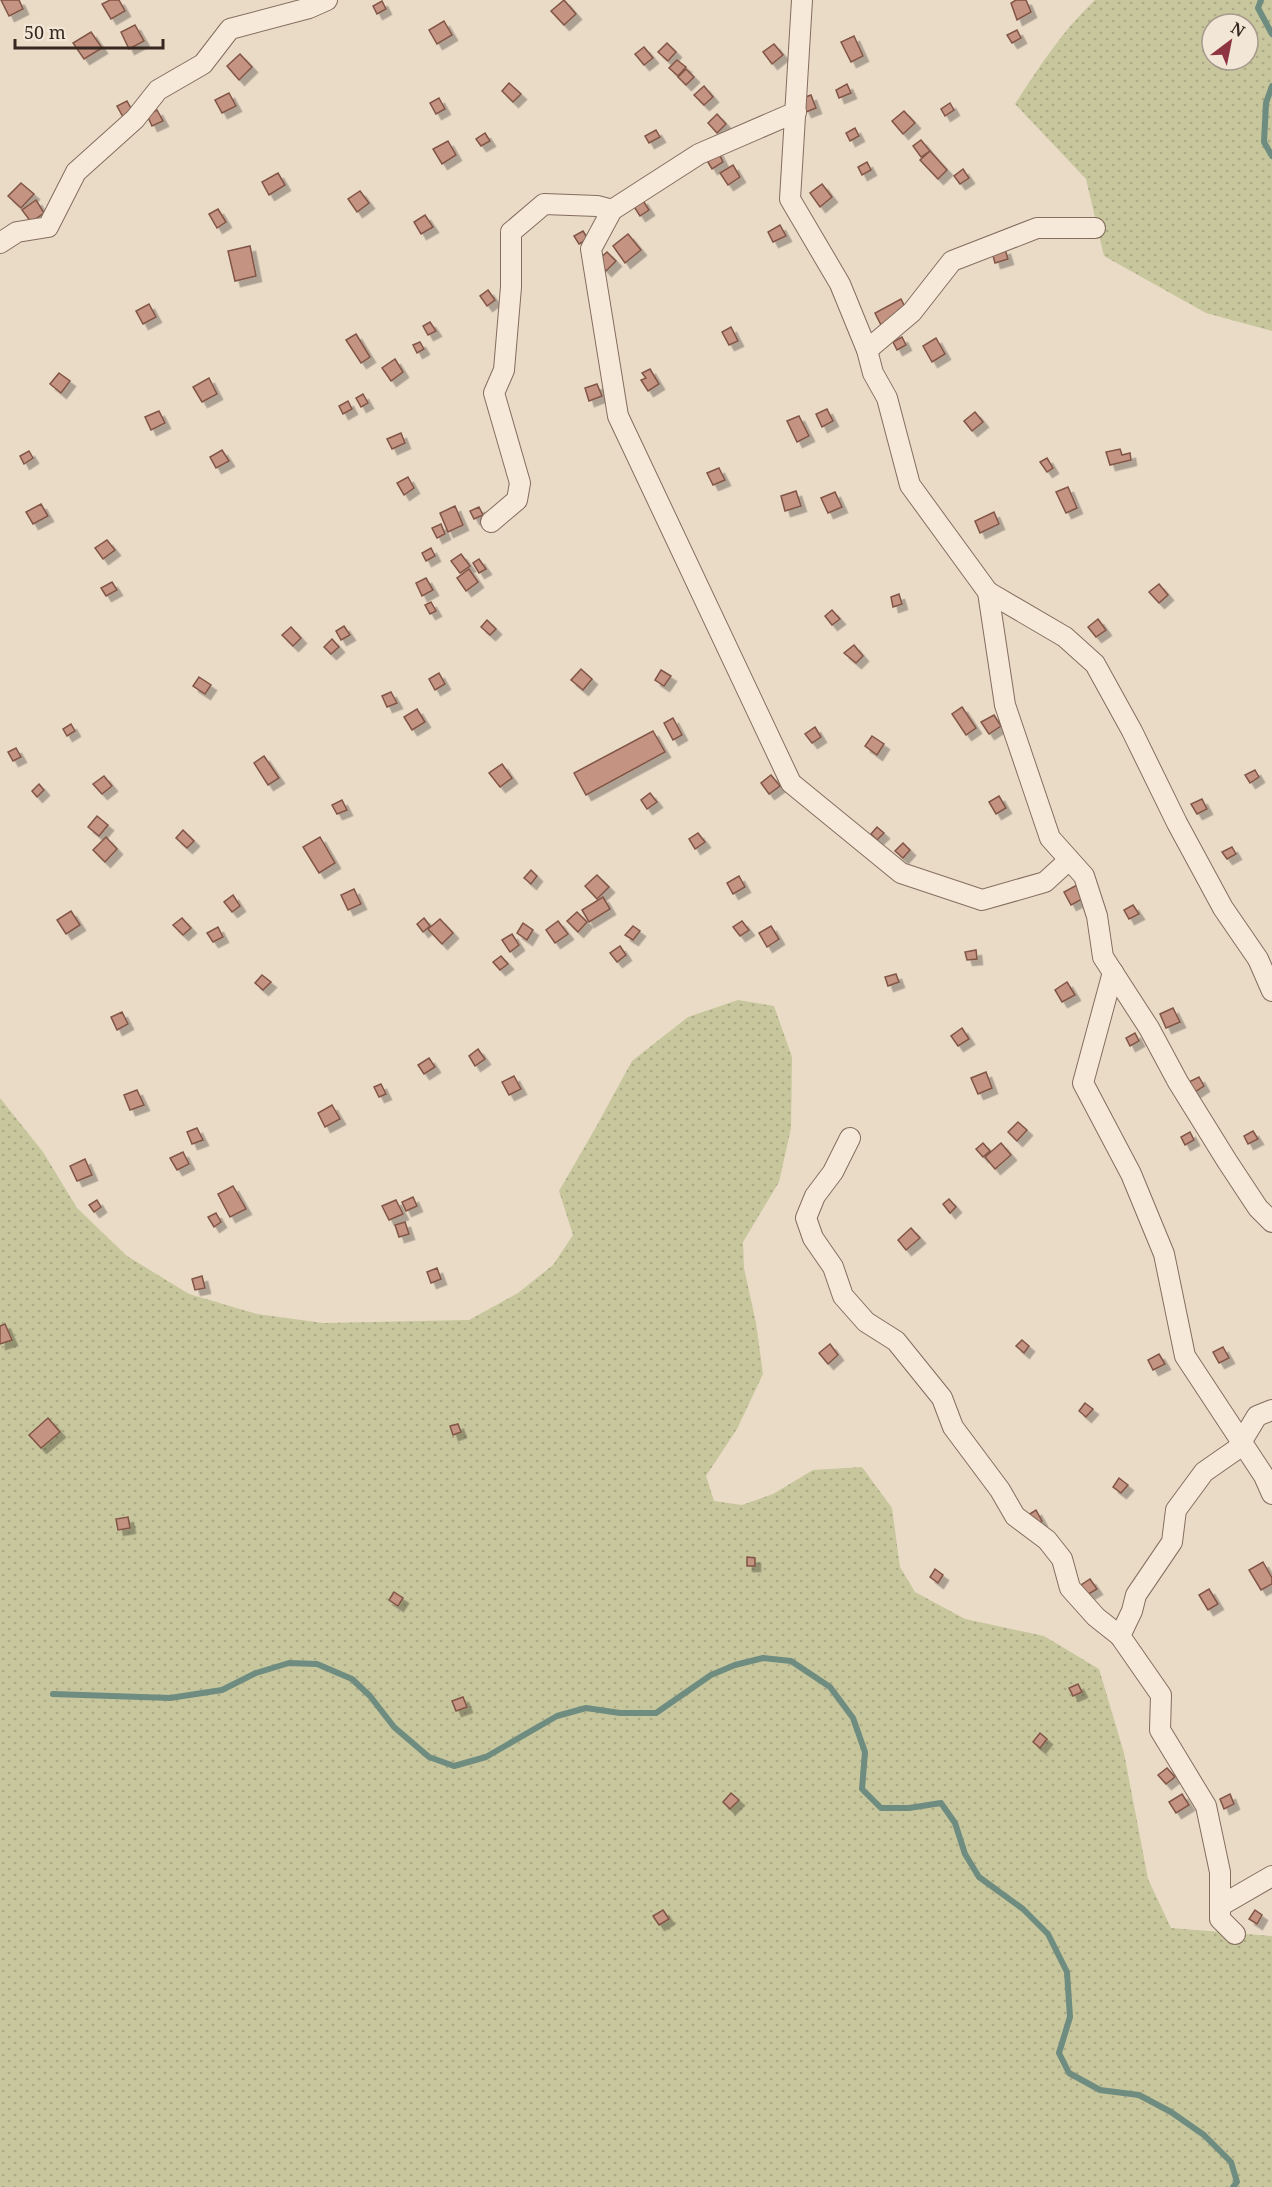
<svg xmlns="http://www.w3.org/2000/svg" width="1272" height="2187" font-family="'Noto Serif',serif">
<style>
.grass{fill:url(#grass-dots);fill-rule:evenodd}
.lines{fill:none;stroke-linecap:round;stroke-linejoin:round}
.stream{stroke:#6f8c81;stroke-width:6}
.building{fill:#c59381;stroke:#815546;stroke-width:1.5;filter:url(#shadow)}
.street-casing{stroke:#846d5e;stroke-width:22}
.street{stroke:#f6e9da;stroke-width:20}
</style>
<defs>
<pattern id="grass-dots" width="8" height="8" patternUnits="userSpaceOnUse" patternTransform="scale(1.5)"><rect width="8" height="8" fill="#c7c69c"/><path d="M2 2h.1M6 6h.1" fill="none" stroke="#acaa86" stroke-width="1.8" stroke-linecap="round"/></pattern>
<filter id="shadow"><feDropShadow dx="5.5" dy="5.5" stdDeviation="0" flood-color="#0004"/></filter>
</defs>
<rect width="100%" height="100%" fill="#eadbc7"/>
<g class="grass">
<path d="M1095,0H1272V331L1206,313L1104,256L1086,179L1015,104C1039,67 1063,30 1095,0ZM1212,24H1248V60H1212Z"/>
<path d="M738,1000L774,1006L792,1057L791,1128L779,1182L743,1242L744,1268L756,1323L763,1374L737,1429L706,1476L714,1501L742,1505L773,1494L813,1470L862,1467L892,1508L900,1567L915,1592L965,1619L1044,1636L1099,1669L1124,1753L1148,1879L1171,1928L1272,1936V2187H0V1098L43,1152L77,1208L127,1256L189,1294L257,1314L323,1323L469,1320L518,1293L553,1265L573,1235L559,1191L596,1127L632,1061L688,1017Z"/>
</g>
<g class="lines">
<g class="stream">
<path d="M1261,0L1258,8L1272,34"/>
<path d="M1272,86L1266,103L1264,142L1272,156"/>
<path d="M53,1694L170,1698L222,1690L256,1673L289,1663L317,1664L352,1679L370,1696L394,1727L429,1757L454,1766L486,1757L557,1716L586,1708L620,1713H656L711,1675L735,1665L763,1658L791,1661L830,1687L853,1718L865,1752L862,1789L881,1808H909L941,1803L955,1823L965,1854L979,1877L1023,1909L1048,1934L1067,1972L1070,2017L1059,2053L1069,2073L1100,2090L1139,2095L1171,2112L1204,2135L1231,2162L1237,2182L1233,2187"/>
</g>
</g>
<g class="building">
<path d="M1,0H19L23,9L9,16Z"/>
<path d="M110,0H119L125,11L111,19L102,4Z"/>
<path d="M564,0L576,14L564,25L551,11Z"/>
<path d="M1016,0H1026L1031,12L1017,20L1011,3Z"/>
<path d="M382,1L386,9L377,14L373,6Z"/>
<path d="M444,21L452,35L437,44L429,30Z"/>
<path d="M135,25L144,41L129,49L121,32Z"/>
<path d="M1017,30L1021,38L1012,43L1007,35Z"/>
<path d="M91,32L102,48L84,59L73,43Z"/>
<path d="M854,36L863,56L851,62L841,42Z"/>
<path d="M667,43L676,52L668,61L658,52Z"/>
<path d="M774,44L783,55L772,64L763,52Z"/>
<path d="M644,47L653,58L644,65L635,54Z"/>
<path d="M240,54L252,67L239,80L227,66Z"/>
<path d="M677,60L686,67L678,76L669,68Z"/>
<path d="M686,69L694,77L686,85L678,77Z"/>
<path d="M509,83L521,94L513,102L502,91Z"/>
<path d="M847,84L851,93L839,98L836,90Z"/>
<path d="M704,86L713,97L704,105L694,95Z"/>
<path d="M229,93L236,106L222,113L215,100Z"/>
<path d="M811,95L816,108L806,112L800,99Z"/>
<path d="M439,98L445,109L436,114L430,103Z"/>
<path d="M127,101L133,112L123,117L117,106Z"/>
<path d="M950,103L954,110L945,116L941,109Z"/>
<path d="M157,110L163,121L152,126L147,115Z"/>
<path d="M904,111L915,123L903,134L892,121Z"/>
<path d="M717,114L726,124L717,133L708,123Z"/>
<path d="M855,128L859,136L850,141L846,133Z"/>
<path d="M656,130L660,137L649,143L645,136Z"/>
<path d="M485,133L490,141L481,146L476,139Z"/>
<path d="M921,140L930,151L921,157L913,146Z"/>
<path d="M448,141L456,155L442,164L433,149Z"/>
<path d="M717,150L723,162L712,169L705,157Z"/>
<path d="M930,151L947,170L938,179L920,160Z"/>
<path d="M867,162L871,170L862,175L858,167Z"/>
<path d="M733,165L740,177L728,185L720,173Z"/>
<path d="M963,169L969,178L960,184L954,176Z"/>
<path d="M278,173L285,185L269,195L262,182Z"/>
<path d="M21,183L34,194L21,208L8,196Z"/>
<path d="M822,184L832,197L820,207L810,193Z"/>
<path d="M360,191L369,203L357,212L348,199Z"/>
<path d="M642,199L649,210L640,216L633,205Z"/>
<path d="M36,200L44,213L31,222L22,210Z"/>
<path d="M218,209L226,222L217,228L209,214Z"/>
<path d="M425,215L433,227L421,234L414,222Z"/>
<path d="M780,225L786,236L773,242L768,232Z"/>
<path d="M583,231L588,239L579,244L574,236Z"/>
<path d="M628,234L641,250L625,263L613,246Z"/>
<path d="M250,246L256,276L235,281L228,251Z"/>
<path d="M1005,249L1008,259L995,263L992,252Z"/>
<path d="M607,252L616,261L606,271L597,261Z"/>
<path d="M488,290L495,300L487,306L480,296Z"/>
<path d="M901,299L908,313L882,327L875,313Z"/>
<path d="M149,304L156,317L143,324L136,311Z"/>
<path d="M430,322L436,331L428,335L423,326Z"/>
<path d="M731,327L738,341L729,345L722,332Z"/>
<path d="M356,334L370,357L361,363L346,340Z"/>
<path d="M902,337L906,345L897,350L893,342Z"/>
<path d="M936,338L945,354L932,362L923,346Z"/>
<path d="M420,342L424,349L417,353L413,345Z"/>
<path d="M395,359L403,372L391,381L382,368Z"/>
<path d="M650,369L659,384L648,391L641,380L646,378L642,373Z"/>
<path d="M59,373L70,381L61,393L50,384Z"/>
<path d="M209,378L217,394L202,402L193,387Z"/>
<path d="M597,384L602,396L589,401L585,388Z"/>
<path d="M363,394L368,403L361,407L356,398Z"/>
<path d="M348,401L352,409L343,414L339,406Z"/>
<path d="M827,409L833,421L822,427L816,414Z"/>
<path d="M159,411L165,423L151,430L145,417Z"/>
<path d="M975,412L983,422L972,431L964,421Z"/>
<path d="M799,416L809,436L797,442L787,421Z"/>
<path d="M401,433L405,443L392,449L387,439Z"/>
<path d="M1120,449L1122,455L1130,453L1131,460L1110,465L1106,452Z"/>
<path d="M222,450L229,461L216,468L210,457Z"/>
<path d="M29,451L33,458L24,464L20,456Z"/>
<path d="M1047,458L1053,468L1047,472L1040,462Z"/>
<path d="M719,468L725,480L713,485L707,473Z"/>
<path d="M408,477L414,488L404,495L397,483Z"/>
<path d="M1068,487L1077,508L1066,513L1056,492Z"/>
<path d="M796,491L801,506L785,511L781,496Z"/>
<path d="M835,492L842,507L828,513L821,498Z"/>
<path d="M41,504L48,516L33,524L26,512Z"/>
<path d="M455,506L463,525L448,532L440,513Z"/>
<path d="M479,507L483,515L474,519L470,511Z"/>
<path d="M994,512L999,524L980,533L975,521Z"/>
<path d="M441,524L445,534L437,538L432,528Z"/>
<path d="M107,540L115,550L103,559L95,548Z"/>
<path d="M431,548L435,556L426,561L422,553Z"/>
<path d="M461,554L470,566L460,573L451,561Z"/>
<path d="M479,559L486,569L479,573L473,563Z"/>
<path d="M469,569L478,582L466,591L457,578Z"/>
<path d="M426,578L433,590L422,596L416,583Z"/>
<path d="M112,582L117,590L106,596L101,588Z"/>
<path d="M1159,584L1168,595L1159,603L1149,592Z"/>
<path d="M899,594L902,604L893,607L891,597Z"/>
<path d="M431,602L436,611L430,614L425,605Z"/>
<path d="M832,610L840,619L832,625L825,616Z"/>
<path d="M1098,619L1106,630L1096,637L1088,627Z"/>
<path d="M487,620L496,629L490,635L481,627Z"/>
<path d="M344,626L350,635L341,640L336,631Z"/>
<path d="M291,627L301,638L293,646L282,635Z"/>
<path d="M332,639L339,647L331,654L324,647Z"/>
<path d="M854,645L863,656L856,663L844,653Z"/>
<path d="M581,669L592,679L583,690L571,680Z"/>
<path d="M661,670L671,676L664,686L655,680Z"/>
<path d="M439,673L445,684L435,690L429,679Z"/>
<path d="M199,677L211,685L205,694L193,686Z"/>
<path d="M391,692L397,703L387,707L382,696Z"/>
<path d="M962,707L976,728L966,735L952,714Z"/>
<path d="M417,709L425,722L412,730L404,717Z"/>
<path d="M994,715L1001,726L989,734L981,722Z"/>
<path d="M673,718L682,735L673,740L664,723Z"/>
<path d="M71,724L75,731L67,736L63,729Z"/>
<path d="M815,727L821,737L812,743L805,734Z"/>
<path d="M653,731L665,752L586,795L574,773Z"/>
<path d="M872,736L884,744L877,755L865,746Z"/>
<path d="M16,748L21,757L13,761L8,752Z"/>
<path d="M264,756L279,778L268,785L254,763Z"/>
<path d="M502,764L512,778L500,787L489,773Z"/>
<path d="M1255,770L1259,777L1250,783L1245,775Z"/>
<path d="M771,775L780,786L769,794L761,783Z"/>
<path d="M104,776L112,786L102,794L93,784Z"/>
<path d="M39,784L44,790L37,797L32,791Z"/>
<path d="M650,793L657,802L647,809L641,800Z"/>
<path d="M999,796L1006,808L996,814L989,802Z"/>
<path d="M1202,799L1207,809L1197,814L1191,804Z"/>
<path d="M342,800L347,810L337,814L332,805Z"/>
<path d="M97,816L108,825L99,836L88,827Z"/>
<path d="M877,827L884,833L877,840L871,834Z"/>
<path d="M183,830L194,841L187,848L176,838Z"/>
<path d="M698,833L705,842L695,849L689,839Z"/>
<path d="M106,837L117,849L105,862L93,850Z"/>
<path d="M320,837L335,863L319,873L303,847Z"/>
<path d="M903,843L910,850L903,858L895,851Z"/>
<path d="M1232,847L1236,854L1227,859L1222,852Z"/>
<path d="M531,870L537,876L531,884L524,878Z"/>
<path d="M597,875L609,887L597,899L585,886Z"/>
<path d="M739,876L745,887L733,894L727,883Z"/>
<path d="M1077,885L1084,898L1071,905L1064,892Z"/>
<path d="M354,889L361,904L348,910L341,895Z"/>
<path d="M233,895L240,906L232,912L224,902Z"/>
<path d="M603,897L610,909L589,922L582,910Z"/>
<path d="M1133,905L1139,914L1129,919L1124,910Z"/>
<path d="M71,911L80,925L66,934L57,920Z"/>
<path d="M577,912L587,922L578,932L567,921Z"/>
<path d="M182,918L191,928L183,935L173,925Z"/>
<path d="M424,918L430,926L423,932L417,924Z"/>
<path d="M440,919L453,933L442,944L428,929Z"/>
<path d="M558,921L568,934L555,943L546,930Z"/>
<path d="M742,921L749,930L740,936L733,927Z"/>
<path d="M523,923L533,930L527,940L517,933Z"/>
<path d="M633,926L640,931L633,940L625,935Z"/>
<path d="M771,926L779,939L767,947L759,933Z"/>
<path d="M218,927L223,937L213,942L207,933Z"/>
<path d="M512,934L519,945L510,952L502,940Z"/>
<path d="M620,946L626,955L617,962L610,953Z"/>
<path d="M976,950L977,959L967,960L965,952Z"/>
<path d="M501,956L508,964L500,970L493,962Z"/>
<path d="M896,974L899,982L888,986L885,977Z"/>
<path d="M262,975L271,982L263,990L255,983Z"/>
<path d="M1067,982L1075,995L1062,1002L1055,990Z"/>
<path d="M1173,1008L1180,1022L1166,1028L1160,1014Z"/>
<path d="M122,1012L128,1024L117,1030L111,1017Z"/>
<path d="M962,1028L969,1039L958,1046L951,1036Z"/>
<path d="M1135,1033L1139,1041L1130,1046L1126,1038Z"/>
<path d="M478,1049L485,1059L475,1066L469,1056Z"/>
<path d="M429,1058L435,1067L424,1074L418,1065Z"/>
<path d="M986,1072L992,1088L978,1094L971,1078Z"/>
<path d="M514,1076L521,1089L509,1095L502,1082Z"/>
<path d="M1199,1077L1204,1086L1195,1092L1187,1083Z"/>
<path d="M381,1084L386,1094L379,1097L374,1087Z"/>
<path d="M137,1090L144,1105L130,1110L124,1095Z"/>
<path d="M332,1105L340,1119L325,1127L318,1113Z"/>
<path d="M1018,1122L1027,1130L1017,1141L1008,1132Z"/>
<path d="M197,1128L203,1140L192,1144L187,1132Z"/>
<path d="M1253,1131L1258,1139L1248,1144L1244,1136Z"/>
<path d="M1190,1132L1194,1140L1185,1145L1181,1137Z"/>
<path d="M983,1143L990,1151L983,1157L976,1149Z"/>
<path d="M1001,1143L1011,1155L995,1169L985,1157Z"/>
<path d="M183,1152L189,1164L177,1170L170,1158Z"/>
<path d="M85,1159L92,1175L77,1181L70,1166Z"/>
<path d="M233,1186L246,1209L230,1217L218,1194Z"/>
<path d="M413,1197L417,1206L406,1211L402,1202Z"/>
<path d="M949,1199L956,1207L950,1213L943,1204Z"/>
<path d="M97,1200L101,1207L94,1212L89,1205Z"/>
<path d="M396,1200L403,1214L389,1220L382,1206Z"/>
<path d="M216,1213L221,1222L214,1227L208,1217Z"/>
<path d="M405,1222L409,1234L399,1237L395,1225Z"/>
<path d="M911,1228L920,1238L906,1250L898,1240Z"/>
<path d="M437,1268L441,1279L431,1283L427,1272Z"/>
<path d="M202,1276L205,1288L195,1290L192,1279Z"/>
<path d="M5,1324L12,1340L0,1344V1326Z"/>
<path d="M1022,1340L1029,1346L1024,1353L1016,1346Z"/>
<path d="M830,1344L838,1355L828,1364L819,1353Z"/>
<path d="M1223,1347L1229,1358L1219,1363L1213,1352Z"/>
<path d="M1159,1354L1165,1364L1153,1370L1148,1360Z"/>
<path d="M1085,1403L1093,1409L1086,1417L1079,1411Z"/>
<path d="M48,1418L60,1432L41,1448L29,1435Z"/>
<path d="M458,1424L461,1432L453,1435L450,1426Z"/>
<path d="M1119,1478L1128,1485L1121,1493L1113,1487Z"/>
<path d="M1036,1510L1042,1521L1032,1527L1025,1517Z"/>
<path d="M128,1517L130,1528L118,1530L116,1519Z"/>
<path d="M747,1557L755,1558V1566H747Z"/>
<path d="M1263,1562L1272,1578V1584L1261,1590L1249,1570Z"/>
<path d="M935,1569L943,1575L938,1583L930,1577Z"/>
<path d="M1090,1579L1097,1589L1087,1595L1081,1585Z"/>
<path d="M1209,1589L1218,1604L1208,1610L1199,1595Z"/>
<path d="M394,1592L403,1598L398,1606L389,1600Z"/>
<path d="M1078,1684L1082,1692L1073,1696L1069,1688Z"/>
<path d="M463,1697L467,1707L456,1711L452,1701Z"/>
<path d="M1040,1733L1047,1739L1040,1748L1033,1742Z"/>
<path d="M1167,1768L1175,1777L1166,1784L1158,1775Z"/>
<path d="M731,1793L739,1800L730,1809L723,1802Z"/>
<path d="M1182,1794L1189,1805L1176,1813L1169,1802Z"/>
<path d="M1230,1794L1234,1804L1224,1809L1220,1799Z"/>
<path d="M663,1910L669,1919L659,1925L653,1916Z"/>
<path d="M1255,1910L1262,1915L1257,1924L1249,1919Z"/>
</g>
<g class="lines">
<defs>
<g id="street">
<path d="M802,0L790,199L840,284L867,350L873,373L887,398L910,485L988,592L1005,705L1050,838L1084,876L1097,916L1103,957L1149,1028L1178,1082L1227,1161L1258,1208L1272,1222"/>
<path d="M612,210L591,249L618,416L791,783L901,873L982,900L1045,882L1069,860"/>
<path d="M0,243L17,232L48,227L76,172L135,119L158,90L203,64L230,29L309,8L327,0"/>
<path d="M867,350L912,312L952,261L1037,228H1095"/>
<path d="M491,522L517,500L520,483L494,393L504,370L511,287V232L544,204L597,206L612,210L699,154L796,112"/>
<path d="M988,592L1065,637L1095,664L1132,731L1177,823L1223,908L1258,959L1272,991"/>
<path d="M1113,972L1083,1083L1131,1174L1164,1254L1185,1356L1264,1476L1272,1494"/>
<path d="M850,1138L833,1172L815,1196L806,1218L813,1238L833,1267L843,1296L866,1322L896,1341L942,1398L953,1427L1000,1490L1015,1516L1047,1540L1062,1559L1070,1588L1096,1617L1120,1636L1161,1695L1160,1730L1206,1806L1220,1872V1919L1235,1934"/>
<path d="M1120,1636L1132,1611L1136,1595L1172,1542L1176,1510L1204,1472L1237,1449L1257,1416L1272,1410"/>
<path d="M1220,1906L1272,1876"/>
</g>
</defs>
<use href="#street" class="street-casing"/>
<use href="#street" class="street"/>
</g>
<g transform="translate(1230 42) rotate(32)"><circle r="28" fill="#f2e6d6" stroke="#a79a8d" stroke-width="1.5"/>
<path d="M0-4.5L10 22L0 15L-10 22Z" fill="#8e3442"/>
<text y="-9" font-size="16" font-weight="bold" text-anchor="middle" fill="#362820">N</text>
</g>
<path d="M15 39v9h148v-9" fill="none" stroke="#362820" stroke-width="3"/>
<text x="24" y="39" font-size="18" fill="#362820" stroke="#f2e6d6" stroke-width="4.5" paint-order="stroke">50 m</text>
</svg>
